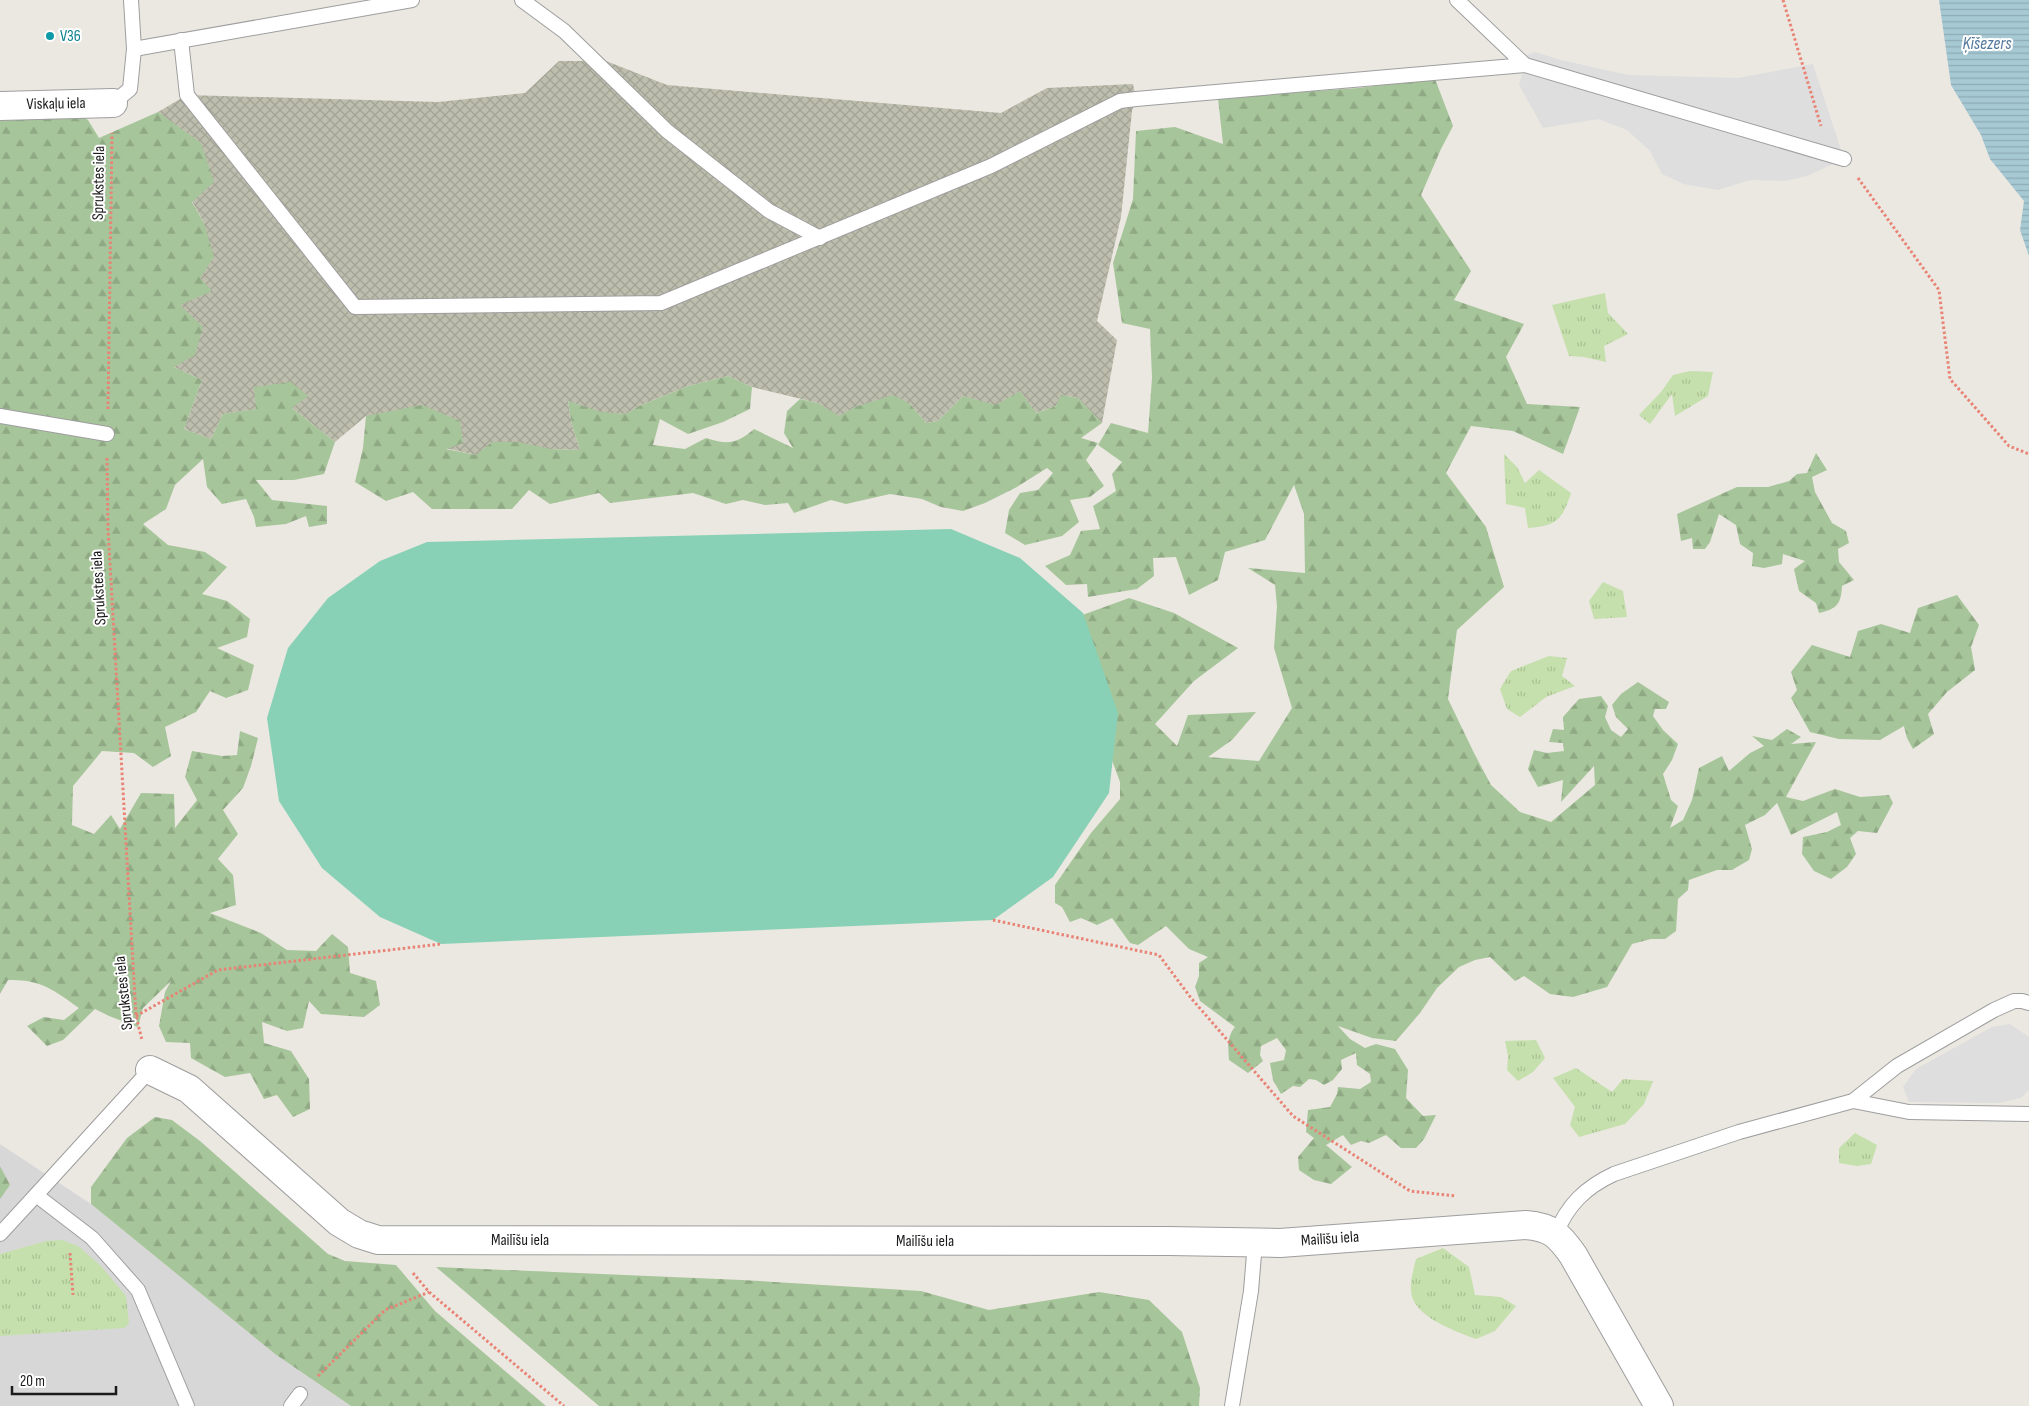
<svg xmlns="http://www.w3.org/2000/svg" width="2029" height="1406" font-family="'Sofia Sans Condensed',sans-serif">
<style>
.residential{fill:#d8d7d7}
.construction{fill:url(#construction-cross-hatch)}
.grass{fill:url(#grass-tufts)}
.forest{fill:url(#forest-firs)}
.pitch{fill:#88d1b6}
.parking{fill:#dedede}
.water{fill:url(#water-rules)}
.lines{fill:none;stroke-linecap:round;stroke-linejoin:round}
.lane-casing{stroke:#9e9e9e;stroke-width:16}
.street-casing{stroke:#9e9e9e;stroke-width:30}
.path{stroke:#e88375;stroke-width:3;stroke-dasharray:2.5 2.5;stroke-linecap:butt}
.lane{stroke:#fff;stroke-width:14}
.street{stroke:#fff;stroke-width:28}
.culture-dot{fill:#0f9aa8;stroke:#fff;stroke-width:2}
.labels{text-anchor:middle;dominant-baseline:central;stroke-width:4;stroke-linejoin:round;paint-order:stroke}
.culture-label{font-size:16px;fill:#0d838f;stroke:#fff;text-anchor:start}
.street-label{font-size:16px;fill:#1a1a1a;stroke:#fff}
.water-label{font-size:18px;font-style:italic;fill:#54789d;stroke:#fff}
</style>
<defs>
<pattern id="construction-cross-hatch" width="8" height="8" patternUnits="userSpaceOnUse" patternTransform="scale(1.25)"><rect width="8" height="8" fill="#bebeae"/><path d="M0 0l8 8M0 8l8-8" fill="none" stroke="#a3a395"/></pattern>
<pattern id="grass-tufts" width="24" height="20" patternUnits="userSpaceOnUse" patternTransform="scale(1.25)"><rect width="24" height="20" fill="#c5e0ac"/><path d="M3 7l-1-3M5 7V3M7 7l1-3M15 17l-1-3M17 17v-4M19 17l1-3" fill="none" stroke="#a9c093"/></pattern>
<pattern id="forest-firs" width="22" height="20" patternUnits="userSpaceOnUse" patternTransform="scale(1.25)"><rect width="22" height="20" fill="#a7c59a"/><path d="M5 1l3.5 6h-7zM16 11l3.5 6h-7z" fill="#8fa984"/></pattern>
<pattern id="water-rules" width="6" height="5" patternUnits="userSpaceOnUse" patternTransform="scale(1.25)"><rect width="6" height="5" fill="#a6c9d4"/><path d="M0 2.5h6" fill="none" stroke="#8eacb5"/></pattern>
</defs>
<rect width="100%" height="100%" fill="#ebe8e1"/>
<path class="residential" d="M0,1144L91,1204L275,1354L351,1406H0Z"/>
<path class="construction" d="M559,61H606L667,85L1001,113L1047,88L1133,84L1136,99L1132,111L1121,217L1097,321L1117,340L1102,423L1078,398L1062,395L1056,406L1035,413L1020,391L996,406L963,396L938,421L926,423L910,404L855,407L839,417L818,403L752,387L728,376L688,386L639,406L626,414L601,413L568,401L572,425L580,450L551,449L476,455L445,448L366,416L335,442L292,408L257,409L223,414L211,439L184,429L202,380L174,367L180,305L200,278L204,223L192,201L158,112L187,95L438,102L525,93Z"/>
<g class="grass">
<path d="M1605,293L1608,313L1628,334L1604,346L1606,362L1584,357L1569,356L1552,305Z"/>
<path d="M1690,371L1713,372L1708,396L1675,416L1672,394L1650,424L1639,415L1661,392L1673,375Z"/>
<path d="M1504,454L1517,467L1525,483L1539,470L1571,493C1562,520 1557,526 1528,528L1525,508L1506,504Z"/>
<path d="M1603,582L1623,591L1627,617L1594,619L1589,601Z"/>
<path d="M1549,656L1567,658L1562,676L1575,686L1546,697L1520,717L1507,709L1500,689L1511,671Z"/>
<path d="M1536,1040L1545,1058L1533,1072L1518,1081L1507,1070L1508,1056L1505,1041Z"/>
<path d="M1576,1068L1612,1092L1623,1079L1653,1081L1644,1104L1625,1124L1579,1137L1570,1125L1575,1107L1553,1078Z"/>
<path d="M1855,1133L1877,1145L1871,1164L1857,1166L1839,1163V1148Z"/>
<path d="M62,1240L78,1246L101,1266L126,1296L129,1323L124,1328L0,1336V1254L46,1241Z"/>
<path d="M1443,1248L1469,1267L1475,1295L1501,1297L1516,1306L1495,1331L1476,1339C1455,1331 1411,1316 1411,1290C1410,1280 1414,1268 1416,1259Z"/>
</g>
<g class="forest">
<path d="M1435,79L1453,126L1441,149L1421,195L1471,271L1454,300L1524,324L1506,357L1527,404L1580,407L1563,454L1513,431L1471,426L1446,473L1486,527L1504,587L1457,630L1448,699L1474,753L1491,785L1520,812L1551,822L1595,785L1594,766L1561,802L1563,780L1538,787L1528,769L1534,750L1547,753L1564,751L1563,743L1549,742L1553,729L1564,730L1563,717L1579,699L1601,696L1608,706L1605,717L1611,730L1621,737L1628,729L1616,717L1612,705L1621,694L1638,682L1669,702L1666,709H1655L1653,716L1663,730L1678,744L1672,760L1663,774L1671,800L1678,806L1670,828L1683,820L1692,800L1699,768L1722,756L1729,771L1750,753L1764,746L1752,736L1772,740L1787,729L1801,737L1791,744L1816,742L1786,797L1803,801L1835,789L1860,797L1889,795L1893,803L1877,833L1858,831L1850,838L1856,854L1847,867L1831,879L1814,871L1802,854L1803,837L1827,832L1841,825L1837,812L1791,835L1777,803L1765,815L1745,825L1752,849L1749,860L1732,870H1717L1689,880L1688,890L1678,899L1676,931L1665,939H1651L1632,944L1607,987L1573,997L1550,994L1524,976L1515,981L1490,957L1475,960L1459,967L1437,988L1420,1013L1396,1041L1372,1038L1338,1026L1350,1039L1365,1048L1376,1044L1395,1049L1408,1070L1406,1098L1423,1116L1436,1115L1424,1139L1416,1148H1401L1386,1135L1369,1143L1361,1141L1351,1145L1343,1135L1326,1145L1352,1167L1331,1184L1314,1180L1299,1170L1298,1157L1314,1138L1306,1132L1308,1110L1330,1107L1337,1094L1338,1087L1360,1089L1371,1082L1370,1074L1357,1065L1356,1053L1341,1060L1342,1069L1333,1080L1324,1085L1316,1080L1309,1079L1300,1087L1293,1086L1281,1094L1273,1080L1270,1063L1284,1060L1286,1050L1277,1038L1261,1046L1260,1055L1263,1061L1248,1073L1229,1060C1228,1048 1227,1036 1235,1027L1200,1001L1195,987L1199,976V963L1208,957L1189,949L1166,926L1138,945L1130,943L1112,918L1097,925L1081,918L1070,922L1062,907L1055,903V885L1091,833L1120,799V782L1106,744L1044,629L1129,598L1174,613L1238,648L1194,681L1155,724L1177,746L1188,715L1256,712L1232,740L1208,757L1259,761L1292,708L1274,648L1277,606L1275,585L1248,568L1305,573L1304,514L1294,485L1265,540L1225,552L1218,580L1189,595L1176,557L1153,558L1154,576L1137,589L1088,597L1087,584L1066,585L1045,566L1070,555L1081,531L1100,529L1093,506L1116,491L1112,474L1122,462L1098,445L1111,423L1148,433L1152,378L1150,329L1122,323L1113,263L1133,199L1136,131L1175,127L1223,144L1218,98L1358,88Z"/>
<path d="M74,111L88,120L99,138L158,112L201,143L214,182L192,202L204,223L214,257L200,278L212,291L180,305L203,327L195,355L174,367L202,380L184,429L211,439L223,414L256,409L254,387L291,382L308,396L292,408L335,442L324,474L294,480H256L272,500L327,506V524L309,527L306,516L286,524L256,527L254,517L246,499L222,504L207,487L203,459L175,485L166,509L143,524L168,545L205,552L227,567L202,594L227,601L250,619L247,637L217,648L254,665L248,690L226,698L210,691L196,712L165,727L171,756L153,767L134,753L102,751L73,786L72,825L94,834L111,815L120,829L141,793L174,794L175,828L197,800L185,777L192,751L222,756L237,755L240,731L258,738L251,766L243,788L223,810L238,834L218,859L233,875L236,905L210,913L261,933L287,950L316,951L332,934L348,947L350,973L376,981L380,1005L364,1017L321,1014L309,1001L303,1028L287,1031L262,1022L264,1043L291,1051L309,1079L310,1109L293,1117L277,1095L264,1099L250,1073L225,1077L191,1058L190,1043L166,1042L159,1026L165,992L171,981L143,1008L138,1027L109,1016L95,1009L63,1040L47,1046L27,1026L44,1017L64,1020L79,1008C54,990 40,979 8,980L0,994V113Z"/>
<path d="M728,376L752,387L750,409L723,422L688,434L660,419L653,445L685,449L706,438C727,445 737,444 754,429L793,448L784,433L787,411L800,399L818,403L839,416L855,407L893,395L910,404L926,423L938,421L963,396L996,405L1020,391L1036,413L1056,406L1061,395L1078,398L1102,423L1081,438L1098,443L1086,460L1104,486L1090,497L1070,500L1079,522L1062,536L1025,545L1005,533L1009,510L1020,493L1038,490L1053,473L1047,468L1015,488L985,503L963,511L941,507L922,499L890,494L846,504L831,500L794,513L788,503L765,505L743,500L726,504L693,493L610,503L599,493L550,504L529,490L512,509H432L413,492L386,501L355,482L363,448L366,416L422,405L460,421L463,443L446,449L476,455L492,442H517L551,449L580,450L572,425L568,401L601,412L626,414L639,406L688,386Z"/>
<path d="M1816,453L1827,470L1812,477L1815,492L1832,523L1846,531L1849,543L1838,549L1839,562L1854,580L1842,586C1841,604 1837,609 1819,613L1816,603L1799,591L1794,569L1805,561L1783,554L1782,564L1764,568L1752,566L1753,553L1740,544L1736,525L1719,514L1710,542L1705,549H1693L1692,538L1681,541L1677,514L1737,487H1768L1789,481L1797,474L1807,473Z"/>
<path d="M1957,595L1979,625L1971,647L1975,670L1947,692L1928,714L1934,734L1913,749L1907,738L1904,726L1880,740L1839,739L1810,732L1791,698L1797,690L1791,672L1812,645L1850,657L1858,631L1881,624L1910,633L1918,608Z"/>
<path d="M155,1117L172,1120L200,1141L328,1254L345,1261L396,1265L435,1311L546,1406H351L275,1354L91,1204V1187L127,1138Z"/>
<path d="M0,1166L10,1185L0,1199Z"/>
<path d="M436,1267L742,1280L921,1291L989,1310L1099,1292L1149,1300L1182,1332L1200,1388L1199,1406H599Z"/>
</g>
<path class="pitch" d="M951,529L1020,558L1083,613L1118,713L1109,793L1053,877L993,920L441,944L380,917L322,868L279,801L267,718L288,648L328,598L380,561L427,542Z"/>
<g class="parking">
<path d="M1535,52L1561,60L1628,75L1738,78L1813,64L1844,159L1807,176L1785,181L1750,180L1718,190L1684,184L1662,174L1650,151L1627,130L1598,119L1543,128L1519,85L1527,55Z"/>
<path d="M2010,1024L2029,1037V1090L2021,1098L1998,1103L1909,1102L1903,1087L1916,1069L1992,1027Z"/>
</g>
<path class="water" d="M1939,0H2029V256L2020,230L2024,201L1990,159L1981,135L1951,85Z"/>
<g class="lines">
<defs>
<g id="lane">
<path d="M522,0L564,31L667,131L769,211L820,238"/>
<path d="M1457,0L1525,65"/>
<path d="M181,40L187,95L355,307L661,303L991,166L1120,101L1136,99L1525,65L1844,159"/>
<path d="M134,49L412,0"/>
<path d="M113,103L130,89L134,49L131,0"/>
<path d="M0,416L107,434"/>
<path d="M1853,1101L1909,1112L2029,1114"/>
<path d="M36,1195L150,1070"/>
<path d="M0,1234L36,1195L92,1238L138,1290L187,1406"/>
<path d="M1556,1234C1567,1205 1586,1187 1614,1174L1739,1132L1853,1101L1897,1066L1994,1010L2014,1001H2022L2029,1003"/>
<path d="M291,1406L300,1394"/>
<path d="M1232,1406L1251,1291L1255,1242"/>
</g>
<g id="street">
<path d="M0,106L113,103"/>
<path d="M150,1070L189,1089L339,1222L359,1234L378,1240L1169,1241L1280,1243L1526,1225C1551,1227 1559,1235 1573,1255L1659,1406"/>
</g>
</defs>
<use href="#lane" class="lane-casing"/>
<use href="#street" class="street-casing"/>
<g class="path">
<path d="M1783,0L1821,126"/>
<path d="M1858,178L1939,290L1950,379L2009,446L2029,454"/>
<path d="M108,409L112,133"/>
<path d="M107,458L108,529L136,1016L142,1040"/>
<path d="M993,920L1159,955L1191,998L1293,1116L1410,1191L1456,1196"/>
<path d="M136,1016L218,970L441,944"/>
<path d="M70,1253L73,1295"/>
<path d="M413,1273L429,1292L564,1406"/>
<path d="M318,1376L385,1310L429,1292"/>
</g>
<use href="#lane" class="lane"/>
<use href="#street" class="street"/>
</g>
<circle class="culture-dot" cx="50" cy="36" r="5"/>
<g class="labels">
<g class="culture-label">
<text x="60" y="36">V36</text>
</g>
<g class="street-label">
<text transform="translate(56 104) rotate(-1)">Viskaļu iela</text>
<text transform="translate(99 183) rotate(-89)">Sprukstes iela</text>
<text transform="translate(99 588) rotate(-93)">Sprukstes iela</text>
<text transform="translate(124 993) rotate(-96)">Sprukstes iela</text>
<text transform="translate(1330 1239) rotate(-4)">Mailīšu iela</text>
<text x="520" y="1240">Mailīšu iela</text>
<text x="925" y="1241">Mailīšu iela</text>
</g>
<g class="water-label">
<text x="1987" y="43">Ķīšezers</text>
</g>
</g>
<path d="M12 1386v8h104v-8" fill="none" stroke="#1a1a1a" stroke-width="2.5"/>
<text x="20" y="1386" font-size="15" fill="#1a1a1a" stroke="#ffffff" stroke-width="4" paint-order="stroke">20 m</text>
</svg>
